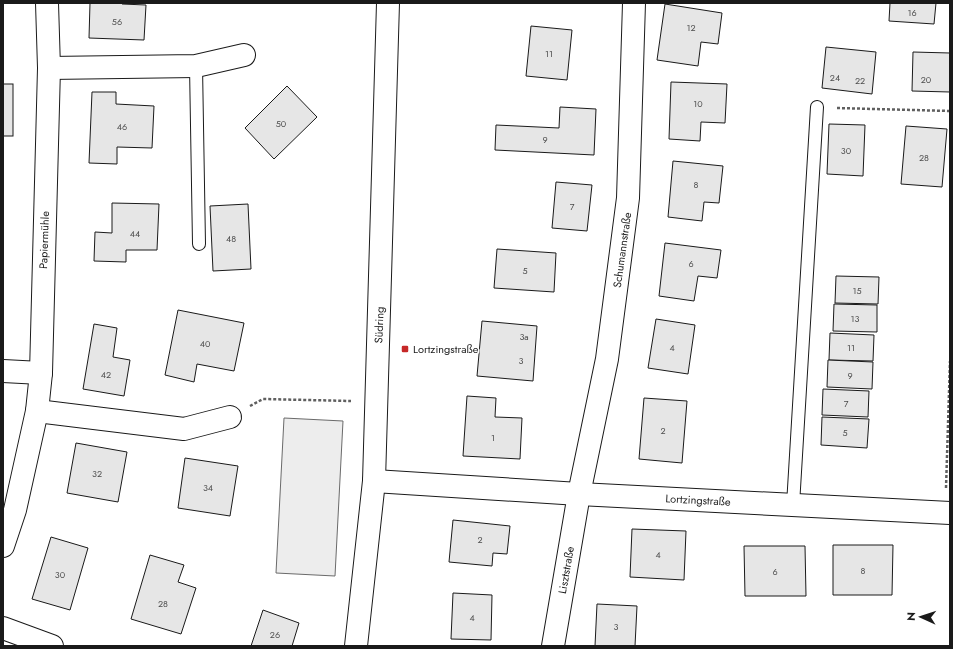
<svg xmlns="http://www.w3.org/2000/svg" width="953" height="649" font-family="Jost,sans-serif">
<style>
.built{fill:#ededed;stroke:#6a6a6a}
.building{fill:#e6e6e6;stroke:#1a1a1a}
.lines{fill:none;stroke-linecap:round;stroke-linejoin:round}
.lane-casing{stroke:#1a1a1a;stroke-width:14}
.street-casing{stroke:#1a1a1a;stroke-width:24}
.path{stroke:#5f5f5f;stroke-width:2.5;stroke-dasharray:3 2;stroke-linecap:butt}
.lane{stroke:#fff;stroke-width:12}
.street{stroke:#fff;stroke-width:22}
.poi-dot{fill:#c62828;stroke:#fff;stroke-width:1.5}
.labels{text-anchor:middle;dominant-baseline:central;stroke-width:3;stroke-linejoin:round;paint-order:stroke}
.number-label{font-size:9px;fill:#4d4d4d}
.street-label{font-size:11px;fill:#1a1a1a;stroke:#fff}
.poi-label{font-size:11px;fill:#1a1a1a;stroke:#fff;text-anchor:start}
</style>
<rect width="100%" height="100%" fill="#fff"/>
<path class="built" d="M284,418L343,421L335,576L276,573Z"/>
<g class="building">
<path d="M90,3H122V4L146,5L144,40L89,38Z"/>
<path d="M890,3H936L934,24L889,21Z"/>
<path d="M665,4L722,13L718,44L701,42L698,66L657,60Z"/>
<path d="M531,26L572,30L567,80L526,76Z"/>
<path d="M826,47L876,52L872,94L822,88Z"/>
<path d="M913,52L950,53V92L912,91Z"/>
<path d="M671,82L727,84L725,123L701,122L700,141L669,139Z"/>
<rect x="3" y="84" width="10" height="52"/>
<path d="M287,86L317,117L274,159L245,128Z"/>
<path d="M92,92H116V104L154,106L152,148L117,147V164L89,163Z"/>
<path d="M560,107L596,109L594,155L495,150L496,125L559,128Z"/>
<path d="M829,124L865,125L863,176L827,174Z"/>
<path d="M906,126L947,129L942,187L901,184Z"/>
<path d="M673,161L723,166L719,203L704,202L702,221L668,217Z"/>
<path d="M556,182L592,185L587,231L552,228Z"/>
<path d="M112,203L159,204L157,250H126V262L94,261L95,232L112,233Z"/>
<path d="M248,204L251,269L213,271L210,206Z"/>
<path d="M665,243L721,250L717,278L698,276L694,301L659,296Z"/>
<path d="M497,249L556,253L554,292L494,288Z"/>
<path d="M836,276L879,277L878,304L835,303Z"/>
<path d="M834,304L877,305V332L833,331Z"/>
<path d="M178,310L244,323L234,371L197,364L194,382L165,375Z"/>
<path d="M656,319L695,325L688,374L648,368Z"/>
<path d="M482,321L537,326L533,381L477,376Z"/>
<path d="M94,324L117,328L113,357L130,360L124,396L83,389Z"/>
<path d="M830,333L874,335L873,361L829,360Z"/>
<path d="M828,360L873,362L872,389L827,387Z"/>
<path d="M823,389L869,391L868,417L822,415Z"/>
<path d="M467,396L496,398L495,417L522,418L520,459L463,456Z"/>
<path d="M644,398L687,401L682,463L639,459Z"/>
<path d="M822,417L869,419L867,448L821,445Z"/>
<path d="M76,443L127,452L118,502L67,493Z"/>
<path d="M185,458L238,466L230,516L178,508Z"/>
<path d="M453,520L510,526L507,554L493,553L492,566L449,562Z"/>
<path d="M632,529L686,531L684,580L630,577Z"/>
<path d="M51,537L88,548L70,610L32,599Z"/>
<path d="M833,545H893L892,595H833Z"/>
<path d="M744,546H805L806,596H745Z"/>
<path d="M150,555L184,565L178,582L196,588L181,634L131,619Z"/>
<path d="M453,593L492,595L491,640L451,639Z"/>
<path d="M597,604L637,606L635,646H595Z"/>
<path d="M263,610L299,623L292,646H251Z"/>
</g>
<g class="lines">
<defs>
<g id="lane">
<path d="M196,66L199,244"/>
<path d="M793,505L817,107"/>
</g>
<g id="street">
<path d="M49,68L196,66L244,55"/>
<path d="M3,371L41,373"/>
<path d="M37,411L184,429L230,417"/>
<path d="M374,481L579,494L950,513"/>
<path d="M3,546L15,510L37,411L41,373L49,68L47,3"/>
<path d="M3,628L52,646"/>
<path d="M356,646L374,481L388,3"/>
<path d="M553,646L579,494L607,359L628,198L634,3"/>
</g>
</defs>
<use href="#lane" class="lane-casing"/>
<use href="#street" class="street-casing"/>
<g class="path">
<path d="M837,108L950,111"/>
<path d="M250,406L263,399L351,401"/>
<path d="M946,488L950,361"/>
</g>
<use href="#lane" class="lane"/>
<use href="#street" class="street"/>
</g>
<rect class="poi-dot" x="401" y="345" width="8" height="8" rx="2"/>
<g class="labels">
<g class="number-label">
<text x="912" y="12">16</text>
<text x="117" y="21">56</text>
<text x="691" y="27">12</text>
<text x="549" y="53">11</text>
<text x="835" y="77">24</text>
<text x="926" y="79">20</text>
<text x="860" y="80">22</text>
<text x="698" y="103">10</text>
<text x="281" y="123">50</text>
<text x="122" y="126">46</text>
<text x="545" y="139">9</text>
<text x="846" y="150">30</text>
<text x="924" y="157">28</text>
<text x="696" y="184">8</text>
<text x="572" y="206">7</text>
<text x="135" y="233">44</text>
<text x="231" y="238">48</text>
<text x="691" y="263">6</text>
<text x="525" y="270">5</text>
<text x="857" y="290">15</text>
<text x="855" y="318">13</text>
<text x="524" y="336">3a</text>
<text x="205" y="343">40</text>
<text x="672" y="347">4</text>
<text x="851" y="347">11</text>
<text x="521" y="360">3</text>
<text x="106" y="374">42</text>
<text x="850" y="375">9</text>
<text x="846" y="403">7</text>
<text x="663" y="430">2</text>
<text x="845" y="432">5</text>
<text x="493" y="437">1</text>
<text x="97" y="473">32</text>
<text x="208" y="487">34</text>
<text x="480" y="539">2</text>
<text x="658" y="554">4</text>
<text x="863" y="570">8</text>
<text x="775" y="571">6</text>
<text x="60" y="574">30</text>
<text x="163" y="603">28</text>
<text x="472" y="617">4</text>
<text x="616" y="626">3</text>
<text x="275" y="634">26</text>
</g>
<g class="street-label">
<text transform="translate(44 240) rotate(-88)">Papiermühle</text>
<text transform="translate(622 250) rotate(-82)">Schumannstraße</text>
<text transform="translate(379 325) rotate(-88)">Südring</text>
<text transform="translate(698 500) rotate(3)">Lortzingstraße</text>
<text transform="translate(566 570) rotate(-80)">Lisztstraße</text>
</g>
<g class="poi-label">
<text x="413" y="349">Lortzingstraße</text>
</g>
</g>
<rect width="953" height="649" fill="none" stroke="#1a1a1a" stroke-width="8"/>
<g transform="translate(921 617) rotate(273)" stroke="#ffffff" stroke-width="3" paint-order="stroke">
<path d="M0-3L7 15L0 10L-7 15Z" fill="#1a1a1a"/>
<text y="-6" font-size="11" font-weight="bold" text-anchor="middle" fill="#1a1a1a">N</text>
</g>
</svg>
